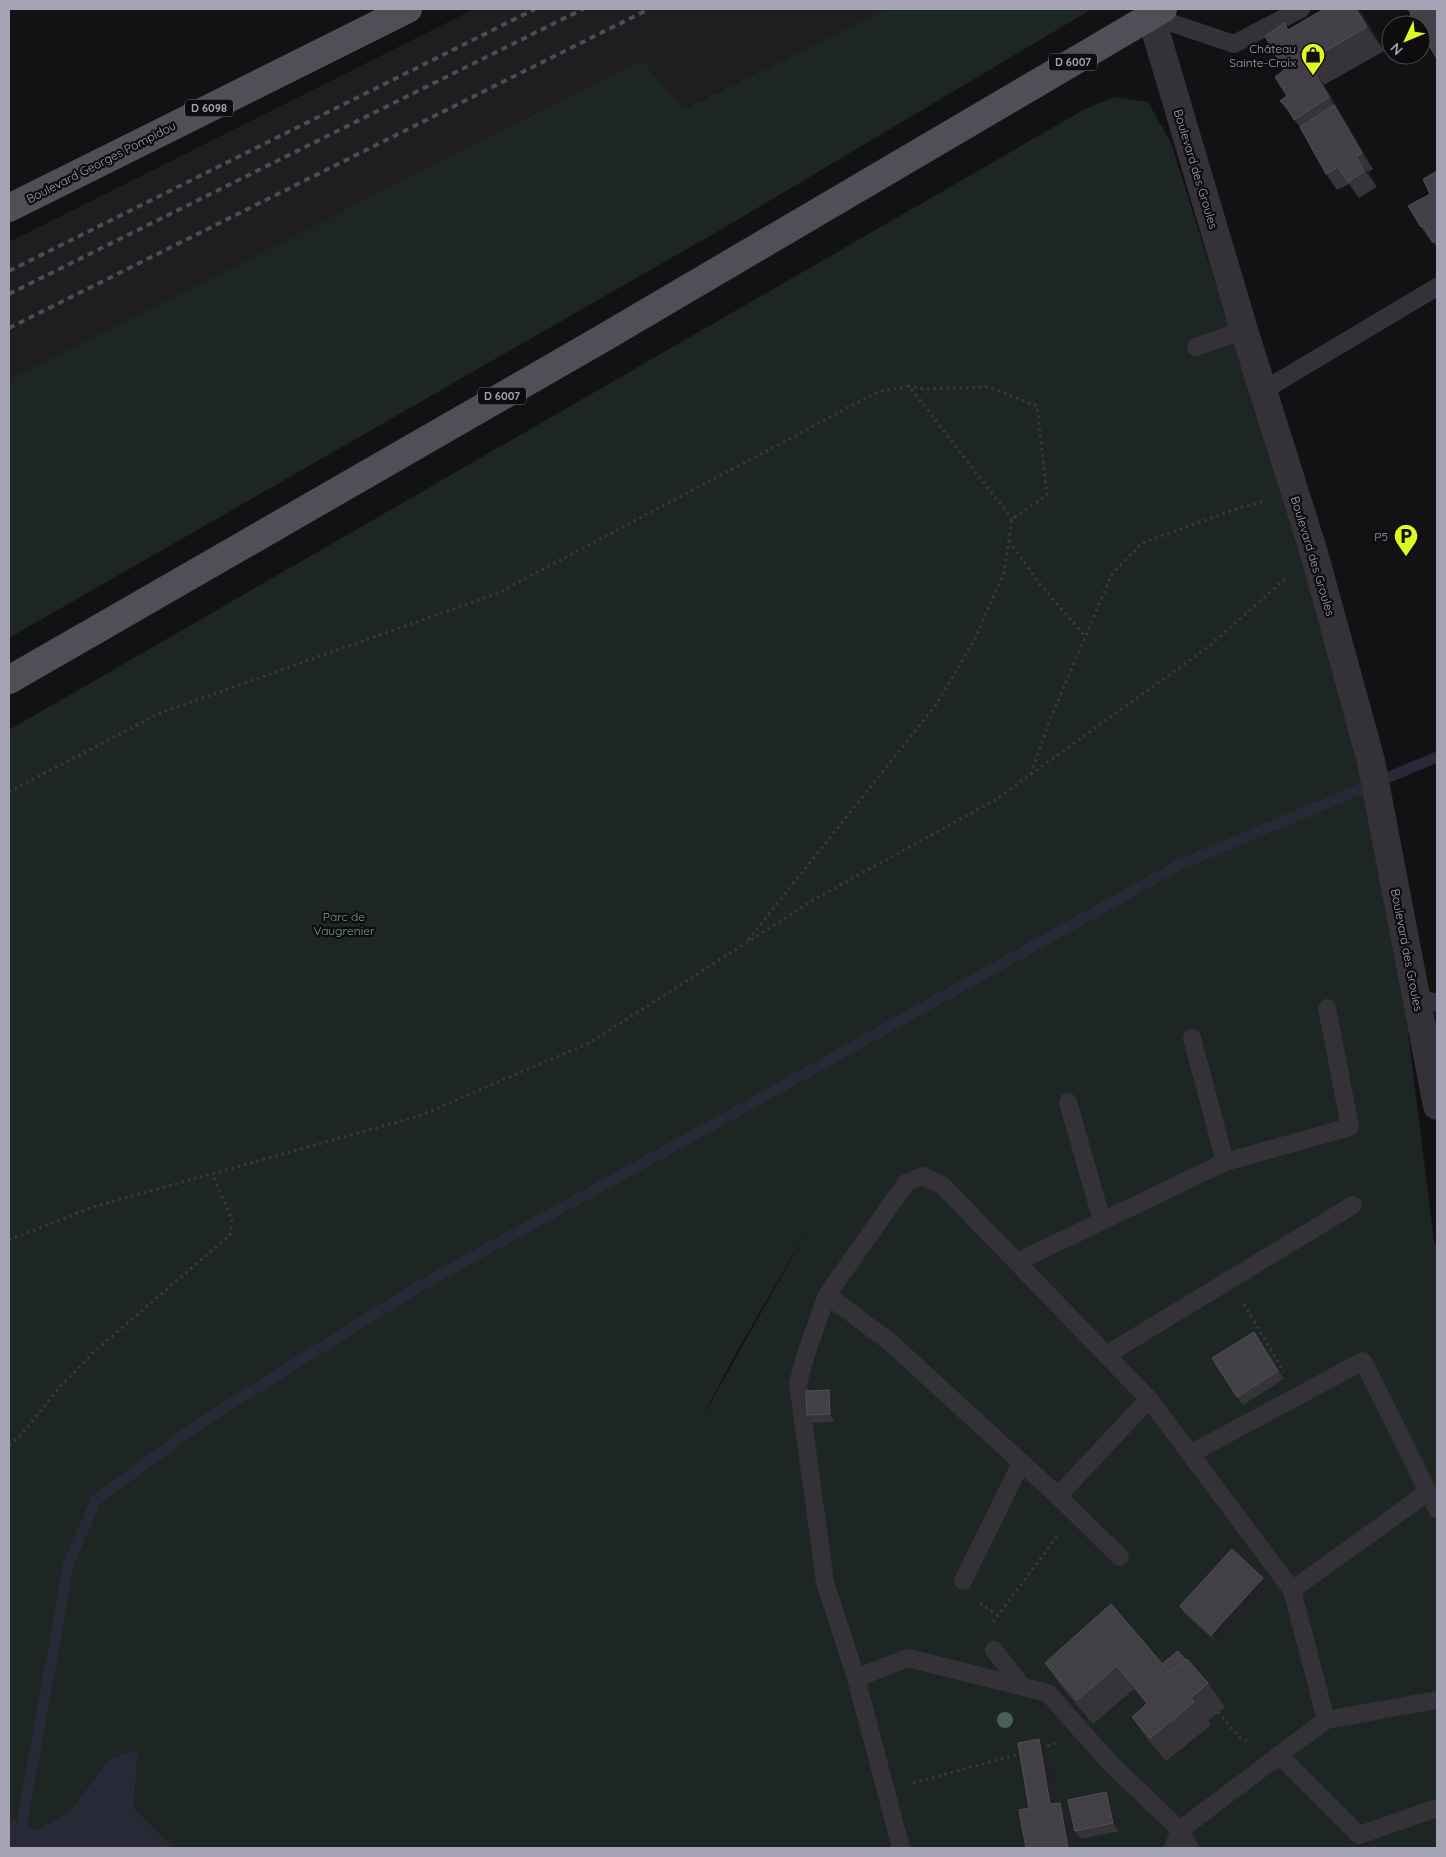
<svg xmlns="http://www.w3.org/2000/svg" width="1446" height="1857" font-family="Quicksand,sans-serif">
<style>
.built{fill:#1f1d20}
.green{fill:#1d2622;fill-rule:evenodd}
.water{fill:#272937}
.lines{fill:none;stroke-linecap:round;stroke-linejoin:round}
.stream{stroke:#272937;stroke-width:11}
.path{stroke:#39383f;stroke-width:3;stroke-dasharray:2.5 4;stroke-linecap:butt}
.service{stroke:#343238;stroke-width:18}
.minor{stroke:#343238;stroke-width:28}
.primary{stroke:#504e57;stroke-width:28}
.rail{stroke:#4d4b53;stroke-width:4;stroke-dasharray:6 5;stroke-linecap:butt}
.tree{fill:#4a6056}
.wall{fill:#363438}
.shaded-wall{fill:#232124}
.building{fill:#424046;stroke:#524f57}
.labels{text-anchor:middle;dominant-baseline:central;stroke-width:4.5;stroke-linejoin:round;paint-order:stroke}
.shield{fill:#0d0c0e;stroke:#777582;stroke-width:1}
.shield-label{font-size:11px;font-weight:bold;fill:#a5a2b4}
.poi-label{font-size:12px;fill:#a5a2b4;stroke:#0d0c0e;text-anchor:end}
.street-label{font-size:12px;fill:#a5a2b4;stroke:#0d0c0e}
.park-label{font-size:12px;fill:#78a18d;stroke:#0d0c0e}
</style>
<rect width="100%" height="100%" fill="#121113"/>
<path class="built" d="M474,9H886L682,109L642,60L9,379V242Z"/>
<g class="green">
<path d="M886,9H1092L727,226L9,638V379L642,60L683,109Z"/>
<path d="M1114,97L1148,102L1171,143L1371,779L1394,919L1434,1241L1437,1250V1848H174L134,1808L138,1749L110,1759L67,1814L35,1830L9,1816V730L1085,109ZM815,1217L699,1423L735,1355Z"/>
</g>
<path class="water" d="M138,1749L134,1808L174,1848H9V1816L35,1830L67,1814L110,1759Z"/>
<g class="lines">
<path class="stream" d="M23,1848L22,1823L69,1562L96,1500L202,1422L418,1287L736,1112L1179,865L1437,757"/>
<g class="path">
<path d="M1009,541L1039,583L1085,636"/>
<path d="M1031,774L1049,722L1112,574L1142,543L1236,509L1264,501"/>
<path d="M9,792L160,713L498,593L878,392L909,386L1012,519"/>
<path d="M748,940L936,705L975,639L1004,572L1012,519L1047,495L1037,406L989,387L924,389L909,386"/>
<path d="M9,1240L93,1207L419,1116L591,1042L815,899L995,800L1208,647L1286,578"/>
<path d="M1244,1304L1284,1372"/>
<path d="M9,1445L22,1434L58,1389L95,1351L230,1235L232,1219L212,1174"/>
<path d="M980,1603L999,1616"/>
<path d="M993,1622L1058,1535"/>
<path d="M1218,1712L1239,1737L1249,1742"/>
<path d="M1041,1748L1056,1743"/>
<path d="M913,1783L1023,1753"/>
</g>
<g class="service">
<path d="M1151,16L1234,44L1301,9"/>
<path d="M1196,347L1244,330"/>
<path d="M1264,390L1437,287"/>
<path d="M1417,998L1437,1003"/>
<path d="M1192,1038L1225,1162"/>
<path d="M1068,1102L1102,1221"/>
<path d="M1017,1262L1225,1162L1350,1127L1327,1008"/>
<path d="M827,1295L891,1343L1058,1496L1149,1399L943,1186L923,1176L906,1183L827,1295L807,1351L798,1383L825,1582L856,1678L901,1848"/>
<path d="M1106,1355L1353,1205"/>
<path d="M1149,1399L1292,1590L1326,1720"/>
<path d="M1190,1454L1363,1361L1428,1492L1292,1590"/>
<path d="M1428,1492L1437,1509"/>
<path d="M1058,1496L1120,1557"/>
<path d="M963,1581L1021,1463"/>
<path d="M994,1650L1022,1686"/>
<path d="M856,1678L908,1658L1048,1693L1110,1763L1180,1830L1190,1848"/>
<path d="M1279,1755L1359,1835L1437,1808"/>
<path d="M1173,1848L1180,1830L1326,1720L1437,1700"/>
</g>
<path class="minor" d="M1151,16L1244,330L1314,553L1371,761L1437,1106"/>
<g class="primary">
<path d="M9,208L408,9"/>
<path d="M9,680L605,337L1163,9"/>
</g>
<g class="rail">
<path d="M9,271L535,9"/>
<path d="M9,294L583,9"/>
<path d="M9,328L649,9"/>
</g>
</g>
<circle class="tree" cx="1005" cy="1720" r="8"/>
<g class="wall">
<path d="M1361,12L1384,51L1324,85L1373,169L1368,172L1377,187L1359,198L1349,184L1337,190L1326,174L1300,127L1280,101L1287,96L1284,70L1288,30Z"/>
<path d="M1437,171V248L1434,243H1432L1421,227Z"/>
<path d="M1254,1332L1284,1379L1243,1405L1237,1397Z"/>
<path d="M829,1390L835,1398V1422L812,1423L807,1415Z"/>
<path d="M1263,1578L1269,1586L1217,1643L1185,1614L1180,1606Z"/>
<path d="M1186,1660L1208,1683L1225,1707L1208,1721L1211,1725L1166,1761L1148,1740L1132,1717L1146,1704L1134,1689L1093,1724L1062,1687L1045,1663L1162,1664Z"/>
<path d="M1106,1792L1112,1800L1119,1831L1081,1839L1075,1831Z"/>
</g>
<g class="shaded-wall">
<path d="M1356,9H1359L1361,12L1384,51L1367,27Z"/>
<path d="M1308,61L1324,85L1373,169L1362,153Z"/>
<path d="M1356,156L1368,172L1377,187L1365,171Z"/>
<path d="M829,1390L835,1398V1422L830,1414Z"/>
<path d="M1263,1578L1269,1586L1217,1643L1211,1635Z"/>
<path d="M1039,1739L1050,1755L1061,1820L1050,1804Z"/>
<path d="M1106,1792L1112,1800L1119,1831L1113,1823Z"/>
<path d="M1060,1803L1071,1819L1076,1848H1068Z"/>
</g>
<g class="building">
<path d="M1324,9H1356L1367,27L1308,61L1329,97L1294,120L1288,108L1280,101L1287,96L1275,77L1284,70L1265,36L1284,23L1288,30Z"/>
<path d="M1408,9H1418L1411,13Z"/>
<path d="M1418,9H1437V59L1421,32V25H1417L1410,14Z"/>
<path d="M1334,105L1362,153L1356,156L1365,171L1348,182L1338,167L1326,174L1300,127Z"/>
<path d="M1437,171V240L1433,242L1424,226L1421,227L1408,206L1430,194L1423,179Z"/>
<path d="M1254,1332L1278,1371L1237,1397L1212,1358Z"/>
<path d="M829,1390L830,1414L807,1415L806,1391Z"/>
<path d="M1232,1549L1263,1578L1211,1635L1180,1606Z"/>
<path d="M1111,1604L1170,1673L1187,1659L1208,1683L1191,1698L1194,1702L1150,1738L1132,1717L1148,1703L1117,1666L1077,1700L1045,1663Z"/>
<path d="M1178,1651L1186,1660L1170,1673L1162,1664Z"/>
<path d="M1039,1739L1050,1804L1060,1803L1068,1848H1026L1019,1810L1029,1808L1018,1743Z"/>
<path d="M1106,1792L1113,1823L1075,1831L1068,1800Z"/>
</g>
<defs>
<symbol id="shop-pin" viewBox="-11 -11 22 30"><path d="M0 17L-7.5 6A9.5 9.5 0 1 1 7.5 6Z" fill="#dffa22" stroke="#0d0c0e"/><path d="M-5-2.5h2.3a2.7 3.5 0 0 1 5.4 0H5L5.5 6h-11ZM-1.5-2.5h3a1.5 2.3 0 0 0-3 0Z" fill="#111"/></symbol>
<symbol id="parking-pin" viewBox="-11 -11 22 30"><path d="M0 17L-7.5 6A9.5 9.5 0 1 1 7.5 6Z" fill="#dffa22" stroke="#0d0c0e"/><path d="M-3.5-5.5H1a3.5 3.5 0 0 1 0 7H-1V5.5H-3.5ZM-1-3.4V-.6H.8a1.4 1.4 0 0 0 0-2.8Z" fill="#111"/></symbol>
</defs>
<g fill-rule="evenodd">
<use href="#shop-pin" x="1299" y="41" width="28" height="38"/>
<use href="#parking-pin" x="1392" y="522" width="28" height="38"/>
</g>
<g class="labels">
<g class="shield">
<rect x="1049" y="53.5" width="48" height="17" rx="4"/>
<rect x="185" y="99.5" width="48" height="17" rx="4"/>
<rect x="478" y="387.5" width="48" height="17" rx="4"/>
</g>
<g class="shield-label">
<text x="1073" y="62">D 6007</text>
<text x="209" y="108">D 6098</text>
<text x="502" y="396">D 6007</text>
</g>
<g class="poi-label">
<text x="1296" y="48">Château<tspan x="1296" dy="14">Sainte-Croix</tspan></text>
<text x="1388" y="536">P5</text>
</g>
<g class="street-label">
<text transform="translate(101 162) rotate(-27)">Boulevard Georges Pompidou</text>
<text transform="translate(1196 169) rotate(73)">Boulevard des Groules</text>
<text transform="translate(1313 556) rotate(73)">Boulevard des Groules</text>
<text transform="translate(1407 950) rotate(79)">Boulevard des Groules</text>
</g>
<g class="park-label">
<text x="344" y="916">Parc de<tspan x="344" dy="14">Vaugrenier</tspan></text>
</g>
</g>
<rect width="1446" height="1857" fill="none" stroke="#a5a2b4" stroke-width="20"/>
<g transform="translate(1406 40) rotate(226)"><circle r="24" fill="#0d0c0e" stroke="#4a4850"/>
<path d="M0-4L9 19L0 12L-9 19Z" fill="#dffa22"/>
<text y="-8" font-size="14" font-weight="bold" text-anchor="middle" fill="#a5a2b4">N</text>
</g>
</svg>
